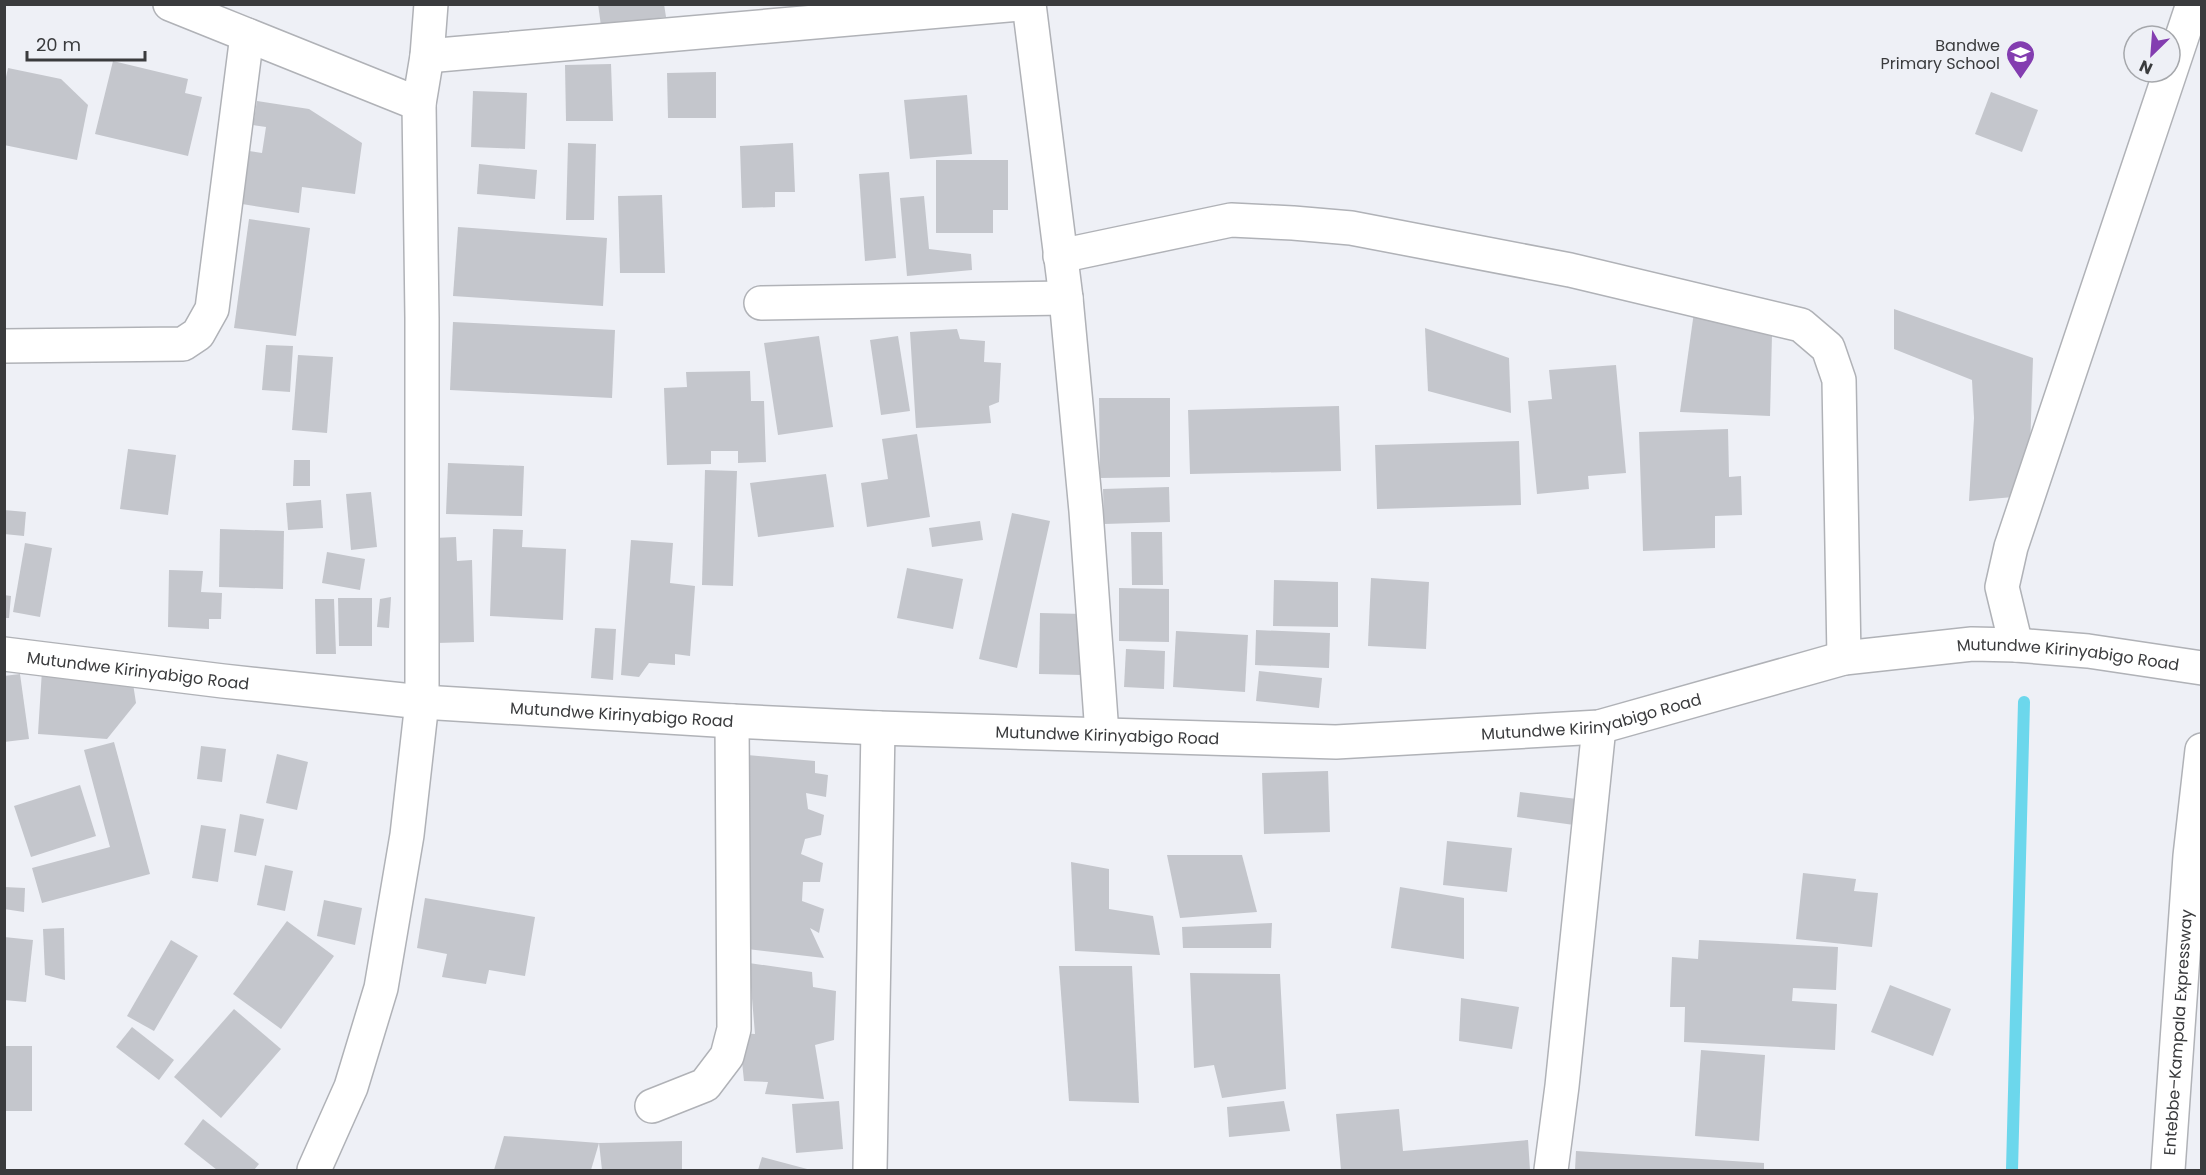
<svg xmlns="http://www.w3.org/2000/svg" width="2206" height="1175" font-family="Poppins,sans-serif">
<style>
.lines{fill:none;stroke-linecap:round;stroke-linejoin:round}
.stream{stroke:#6cd7ec;stroke-width:12}
.building{fill:#c4c6cc}
.minor-casing{stroke:#b0b2b7;stroke-width:36}
.motorway-casing{stroke:#b0b2b7;stroke-width:36}
.minor{stroke:#fff;stroke-width:33}
.motorway{stroke:#fff;stroke-width:33}
.labels{text-anchor:middle;dominant-baseline:central;stroke-width:5;stroke-linejoin:round;paint-order:stroke}
.poi-label{font-size:16px;fill:#3a3b3d;stroke:#eef0f6;text-anchor:end}
.street-label{font-size:16px;fill:#3a3b3d;stroke:#eef0f6}
</style>
<rect width="100%" height="100%" fill="#eef0f6"/>
<g class="lines">
<path class="stream" d="M2012,1170L2024,702"/>
</g>
<g class="building">
<path d="M598,4H664L666,17L601,26Z"/>
<path d="M113,61L188,79L185,93L202,97L188,156L95,134Z"/>
<path d="M611,64L613,121H566L565,65Z"/>
<path d="M8,68L61,79L88,105L77,160L4,145V86Z"/>
<path d="M716,72V118H668L667,73Z"/>
<path d="M473,91L527,93L525,149L471,147Z"/>
<path d="M1991,92L2038,110L2022,152L1975,134Z"/>
<path d="M967,95L972,154L910,159L904,100Z"/>
<path d="M257,101L309,109L362,143L355,194L302,187L299,213L242,204L249,151L262,153L266,127L253,125Z"/>
<path d="M568,143L596,144L594,220H566Z"/>
<path d="M793,143L795,192H775V207L742,208L740,146Z"/>
<path d="M936,160H1008V210H993V233H936Z"/>
<path d="M479,164L537,170L535,199L477,194Z"/>
<path d="M889,172L896,258L865,261L859,174Z"/>
<path d="M662,195L665,273H620L618,196Z"/>
<path d="M924,196L929,249L971,254L972,270L907,276L900,198Z"/>
<path d="M249,219L310,228L296,336L234,328Z"/>
<path d="M458,227L607,238L603,306L453,296Z"/>
<path d="M1894,309L2033,358L2030,450L2013,497L1969,501L1974,418L1972,380L1894,349Z"/>
<path d="M1694,312L1772,335L1770,416L1680,412Z"/>
<path d="M453,322L615,330L612,398L450,390Z"/>
<path d="M1425,328L1509,358L1511,413L1428,391Z"/>
<path d="M957,329L960,339L985,341L984,362L1001,363L999,402L989,406L991,423L916,428L910,332Z"/>
<path d="M819,336L833,427L778,435L764,343Z"/>
<path d="M898,336L910,411L881,415L870,340Z"/>
<path d="M266,345L293,346L290,392L262,390Z"/>
<path d="M298,355L333,357L327,433L292,430Z"/>
<path d="M1616,365L1626,473L1588,476L1589,489L1537,494L1528,401L1552,399L1549,370Z"/>
<path d="M750,371L751,401H764L766,462L738,463V451H711V464L667,465L664,388L687,387L686,372Z"/>
<path d="M1099,398H1170V477L1100,478Z"/>
<path d="M1339,406L1341,471L1190,474L1188,410Z"/>
<path d="M1728,429L1729,477L1741,476L1742,515L1715,516V548L1643,551L1639,432Z"/>
<path d="M917,434L930,517L867,527L861,483L888,479L882,439Z"/>
<path d="M1519,441L1521,505L1377,509L1375,445Z"/>
<path d="M128,449L176,455L168,515L120,509Z"/>
<path d="M294,460H310V486H293Z"/>
<path d="M448,463L524,466L522,516L446,514Z"/>
<path d="M705,470L737,471L733,586L702,585Z"/>
<path d="M826,474L834,527L758,537L750,483Z"/>
<path d="M1169,487L1170,522L1104,524L1103,489Z"/>
<path d="M371,492L377,547L351,550L346,494Z"/>
<path d="M321,500L323,528L288,530L286,503Z"/>
<path d="M4,510L26,512L24,536L4,534Z"/>
<path d="M1012,513L1050,521L1017,668L979,659Z"/>
<path d="M980,521L983,540L932,547L929,528Z"/>
<path d="M220,529L284,531L283,589L219,587Z"/>
<path d="M493,529L523,530L522,547L566,549L563,620L490,616Z"/>
<path d="M1131,532H1162L1163,585H1132Z"/>
<path d="M456,537L457,561L472,560L474,642L436,643L435,538Z"/>
<path d="M631,540L673,543L670,583L695,586L690,656L675,654V665L649,663L639,677L621,675Z"/>
<path d="M25,543L52,548L40,617L13,612Z"/>
<path d="M327,552L365,559L360,590L322,583Z"/>
<path d="M907,568L963,579L953,629L897,618Z"/>
<path d="M169,570L203,571L201,592L222,593L221,619H209V629L168,627Z"/>
<path d="M1371,578L1429,582L1426,649L1368,646Z"/>
<path d="M1274,580L1338,582V627L1273,626Z"/>
<path d="M1119,588L1169,589V642L1119,641Z"/>
<path d="M4,595L11,596L9,618H4Z"/>
<path d="M391,597L389,628L377,627L380,599Z"/>
<path d="M338,598H372V646H339Z"/>
<path d="M315,599H334L336,654H316Z"/>
<path d="M1040,613L1084,614L1082,675L1039,674Z"/>
<path d="M595,628L616,629L613,680L591,678Z"/>
<path d="M1256,630L1330,633L1329,668L1255,665Z"/>
<path d="M1176,631L1248,635L1245,692L1173,687Z"/>
<path d="M1126,649L1165,651L1164,689L1124,687Z"/>
<path d="M42,670L132,677L136,703L107,739L38,734Z"/>
<path d="M1259,671L1322,678L1319,708L1256,701Z"/>
<path d="M20,674L29,739L4,742V676Z"/>
<path d="M114,742L150,874L42,903L32,868L110,847L84,750Z"/>
<path d="M201,746L226,749L222,782L197,779Z"/>
<path d="M277,754L308,762L297,810L266,803Z"/>
<path d="M736,754L815,761V773L828,775L826,797L806,793L808,809L824,815L821,835L805,839L801,854L823,863L820,882H803L802,901L824,909L819,933L810,928L824,958L739,948Z"/>
<path d="M1328,771L1330,832L1264,834L1262,773Z"/>
<path d="M80,785L96,836L31,857L14,806Z"/>
<path d="M1520,792L1577,799L1574,825L1517,817Z"/>
<path d="M240,814L264,819L256,856L234,852Z"/>
<path d="M201,825L226,829L218,882L192,878Z"/>
<path d="M1447,841L1512,848L1507,892L1443,885Z"/>
<path d="M1167,855H1242L1257,912L1180,918Z"/>
<path d="M1071,862L1109,869V909L1153,916L1160,955L1075,951Z"/>
<path d="M265,865L293,871L285,911L257,905Z"/>
<path d="M1803,873L1856,879L1854,891L1878,893L1872,947L1796,939Z"/>
<path d="M4,887L25,888L24,912L4,909Z"/>
<path d="M1400,887L1464,898V959L1391,948Z"/>
<path d="M425,898L535,917L525,976L489,970L486,984L442,977L447,954L417,948Z"/>
<path d="M324,900L362,908L355,945L317,936Z"/>
<path d="M287,921L334,956L281,1029L233,994Z"/>
<path d="M1272,923L1271,948H1183L1182,927Z"/>
<path d="M64,928L65,980L45,975L43,929Z"/>
<path d="M4,937L33,940L26,1002L4,1000Z"/>
<path d="M171,940L198,956L154,1031L127,1016Z"/>
<path d="M1699,940L1838,947L1836,990L1793,988L1792,1001L1837,1004L1835,1050L1684,1042L1685,1007H1670L1672,957L1698,959Z"/>
<path d="M749,963L812,972L813,987L836,991L834,1040L815,1045L824,1099L765,1094L768,1082L744,1081L739,1033L755,1034Z"/>
<path d="M1059,966H1132L1139,1103L1069,1101Z"/>
<path d="M1190,973L1280,974L1286,1089L1222,1098L1214,1065L1194,1068Z"/>
<path d="M1890,985L1951,1009L1933,1056L1871,1032Z"/>
<path d="M1461,998L1519,1007L1512,1049L1459,1041Z"/>
<path d="M234,1009L281,1049L221,1118L174,1077Z"/>
<path d="M132,1027L174,1060L159,1080L116,1047Z"/>
<rect x="4" y="1046" width="28" height="65"/>
<path d="M1701,1050L1765,1055L1759,1141L1695,1136Z"/>
<path d="M839,1101L843,1149L796,1153L792,1104Z"/>
<path d="M1284,1101L1290,1131L1229,1137L1227,1107Z"/>
<path d="M1399,1109L1403,1151L1528,1140L1530,1170H1341L1336,1114Z"/>
<path d="M203,1119L259,1164L254,1170H217L184,1144Z"/>
<path d="M504,1136L599,1143L591,1170H494Z"/>
<path d="M682,1141V1170H602L599,1143Z"/>
<path d="M1576,1151L1764,1163V1170H1575Z"/>
<path d="M762,1157L811,1170H758Z"/>
</g>
<g class="lines">
<defs>
<g id="minor">
<path d="M170,4L419,104"/>
<path d="M1029,4L1066,298L1086,511L1102,734"/>
<path d="M427,56L1021,4"/>
<path d="M1060,256L1231,220L1293,223L1351,228L1570,270L1801,325L1828,348L1839,380L1844,658"/>
<path d="M761,303L1066,298"/>
<path d="M4,346L183,344L198,334L212,309L247,35"/>
<path d="M2016,645L2002,587L2011,547L2193,4"/>
<path id="s1" d="M4,654L223,681L422,702L732,721L878,728L1336,742L1599,727L1844,658L1972,644L2016,645L2088,651L2202,668"/>
<path d="M652,1106L705,1085L727,1056L734,1029L732,721"/>
<path d="M314,1170L351,1087L381,988L407,835L422,702V318L419,104L427,56L431,4"/>
<path d="M870,1170L878,728"/>
<path d="M1551,1170L1562,1086L1599,727"/>
</g>
<g id="motorway">
<path id="s2" d="M2168,1170L2190,856L2202,750"/>
</g>
</defs>
<use href="#minor" class="minor-casing"/>
<use href="#motorway" class="motorway-casing"/>
<use href="#minor" class="minor"/>
<use href="#motorway" class="motorway"/>
</g>
<defs>
<symbol id="school-pin" viewBox="-11 -11 22 30"><path d="M0 17L-7.5 6A9.5 9.5 0 1 1 7.5 6Z" fill="#833db0" stroke="#eef0f6"/><path d="M0-5L7-2L0 1L-7-2ZM-4 1L0 2.5L4 1V4Q0 6-4 4Z" fill="#fff"/></symbol>
</defs>
<g fill-rule="evenodd">
<use href="#school-pin" x="2004" y="38" width="33" height="45"/>
</g>
<g class="labels">
<g class="poi-label">
<text x="2000" y="45">Bandwe<tspan x="2000" dy="18">Primary School</tspan></text>
</g>
<g class="street-label">
<text stroke="none"><textPath href="#s1" startOffset="2079">Mutundwe Kirinyabigo Road</textPath></text>
<text stroke="none"><textPath href="#s1" startOffset="135">Mutundwe Kirinyabigo Road</textPath></text>
<text stroke="none"><textPath href="#s1" startOffset="621">Mutundwe Kirinyabigo Road</textPath></text>
<text stroke="none"><textPath href="#s1" startOffset="1593">Mutundwe Kirinyabigo Road</textPath></text>
<text stroke="none"><textPath href="#s1" startOffset="1107">Mutundwe Kirinyabigo Road</textPath></text>
<text stroke="none"><textPath href="#s2" startOffset="138">Entebbe–Kampala Expressway</textPath></text>
</g>
</g>
<rect width="2206" height="1175" fill="none" stroke="#3a3b3d" stroke-width="12"/>
<g transform="translate(2152 54) rotate(205)"><circle r="28" fill="#eef0f6" stroke="#a6a8ac" stroke-width="1.5"/>
<path d="M0-4.5L10 22L0 15L-10 22Z" fill="#833db0"/>
<text y="-9" font-size="16" font-weight="bold" text-anchor="middle" fill="#3a3b3d">N</text>
</g>
<path d="M27 51v9h118v-9" fill="none" stroke="#3a3b3d" stroke-width="3"/>
<text x="36" y="51" font-size="18" fill="#3a3b3d" stroke="#eef0f6" stroke-width="4.5" paint-order="stroke">20 m</text>
</svg>
